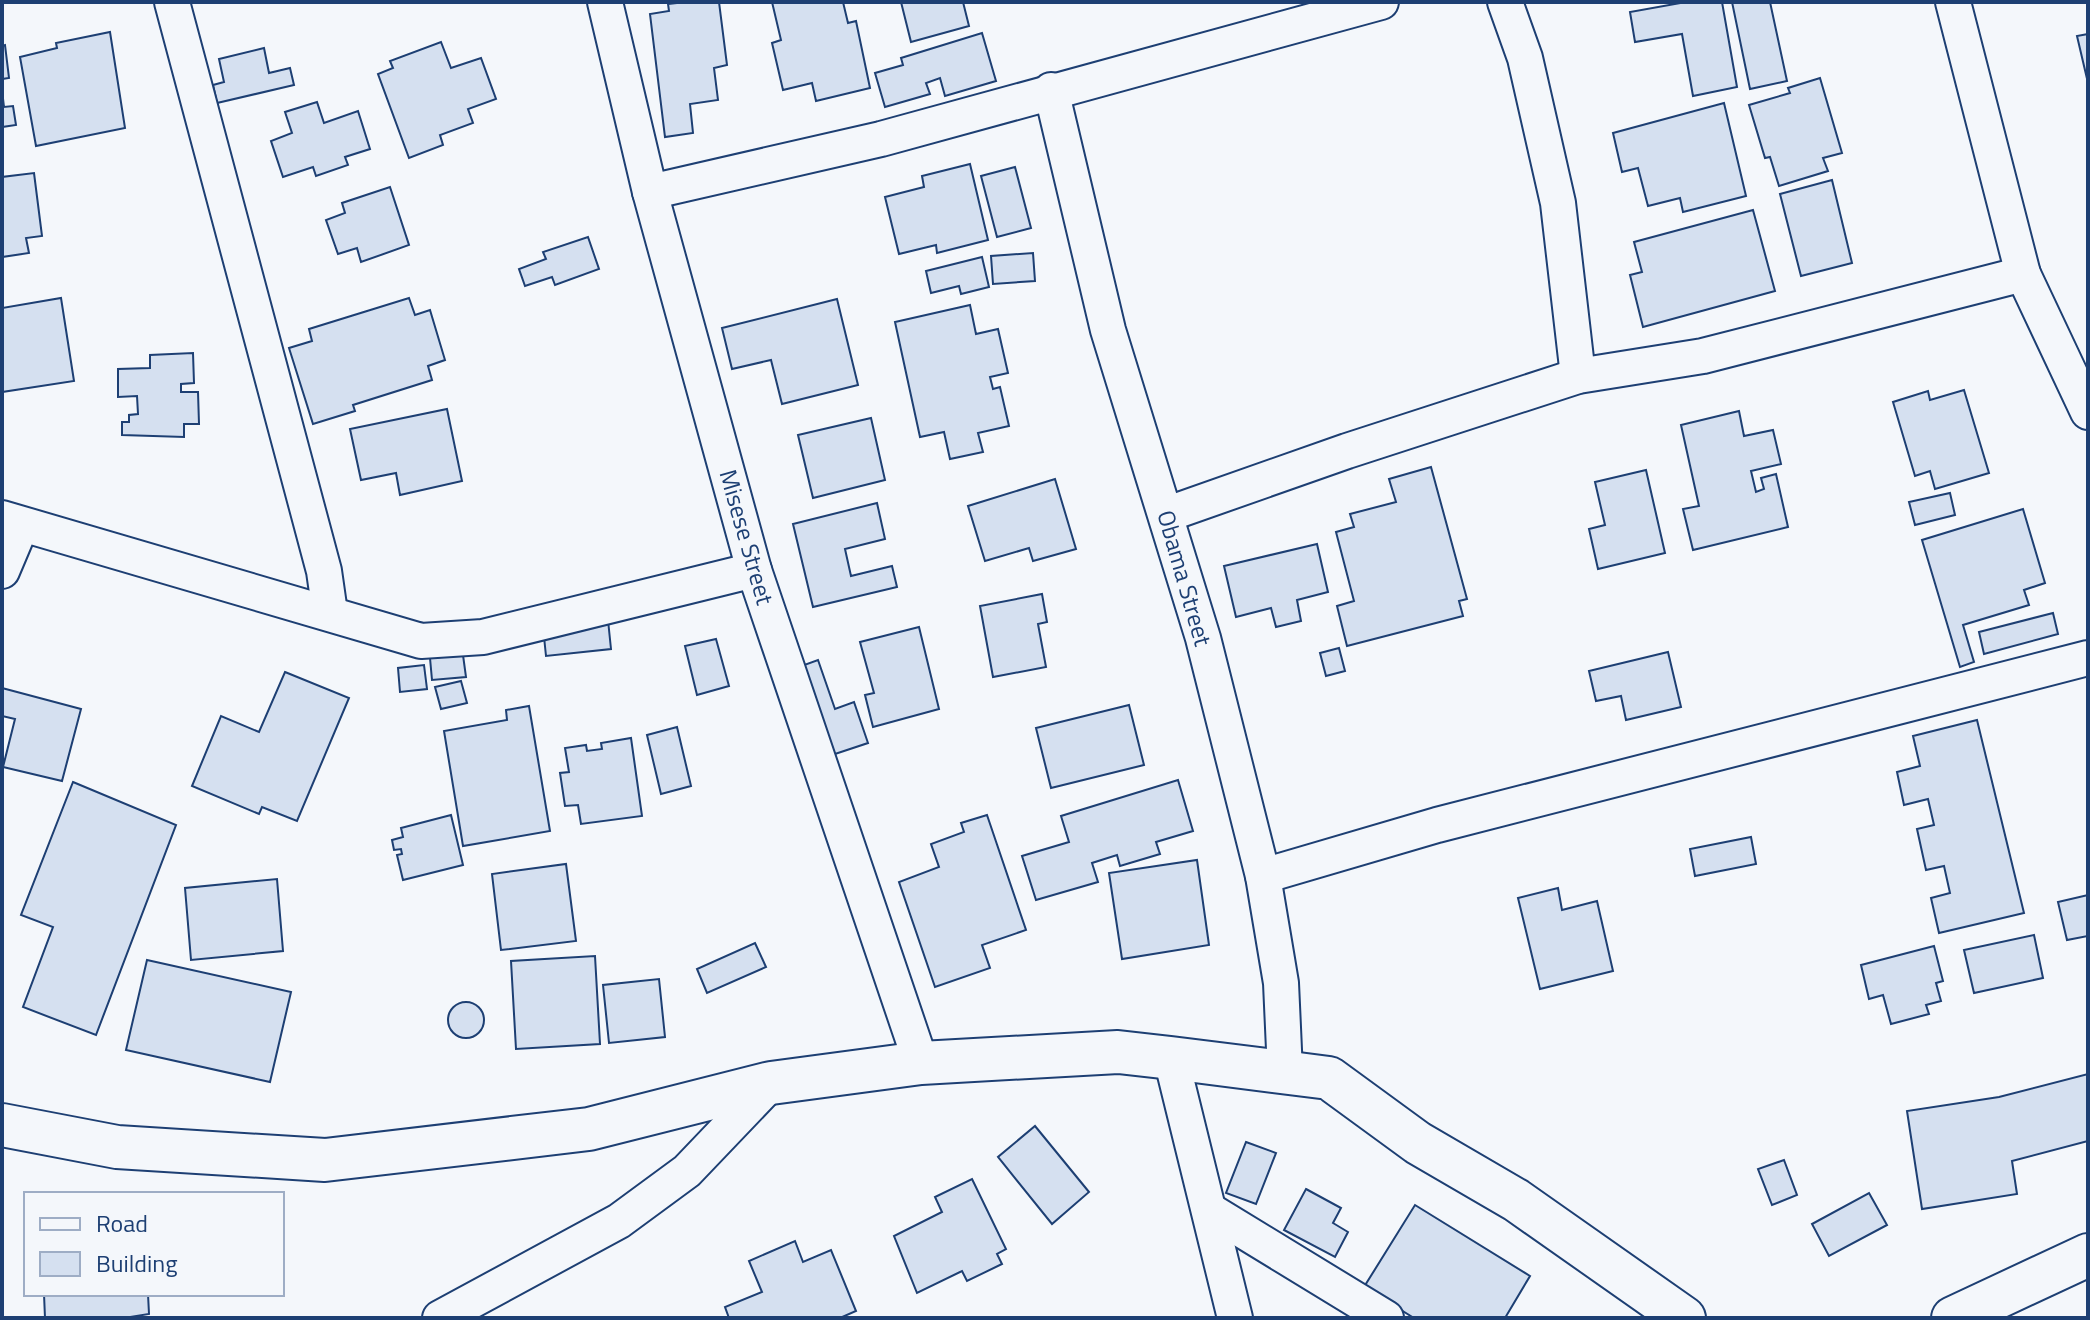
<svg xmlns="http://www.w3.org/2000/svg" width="2090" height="1320" font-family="'Titillium Web',sans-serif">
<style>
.building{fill:#d5e0f0;stroke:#1d3f73;stroke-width:2}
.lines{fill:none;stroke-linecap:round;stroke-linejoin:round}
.minor-casing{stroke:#1d3f73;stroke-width:38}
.tertiary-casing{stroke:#1d3f73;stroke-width:46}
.minor{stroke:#f4f7fb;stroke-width:34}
.tertiary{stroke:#f4f7fb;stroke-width:42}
.labels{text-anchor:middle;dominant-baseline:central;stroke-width:6;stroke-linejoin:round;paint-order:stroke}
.street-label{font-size:24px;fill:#1d3f73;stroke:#f4f7fb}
</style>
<rect width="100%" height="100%" fill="#f4f7fb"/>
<g class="building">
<path d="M686,2H719L727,65L714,68L718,100L690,104L693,133L665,137L650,14L669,11L668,4Z"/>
<path d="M772,2H843L848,23L856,21L870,88L816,101L812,83L783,90L772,43L781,40Z"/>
<path d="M901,2H963L969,26L911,42Z"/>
<path d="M1686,2H1722L1737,87L1693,96L1682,34L1635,42L1630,12Z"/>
<path d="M1732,2H1770L1787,81L1750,89Z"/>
<path d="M110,32L125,128L36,146L20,57L57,48L56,43Z"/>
<path d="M982,33L996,81L945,96L940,78L926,83L930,94L885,107L875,73L903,65L901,58Z"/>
<path d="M2088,34V83L2077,36Z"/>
<path d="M441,42L451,68L481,58L496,99L468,109L473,123L440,135L443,145L409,158L378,74L393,68L390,61Z"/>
<path d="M5,45L9,78L2,79V46Z"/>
<path d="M264,48L269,73L290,68L294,85L217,103L213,85L224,82L219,59Z"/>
<path d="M1820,78L1842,153L1823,158L1828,171L1779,186L1770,157L1765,158L1749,105L1790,93L1788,88Z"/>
<path d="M2,90L4,107L13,106L16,125L2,127Z"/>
<path d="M317,102L324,123L358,111L370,149L345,157L348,165L316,176L313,167L283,177L271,141L292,133L285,112Z"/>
<path d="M1724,103L1746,196L1683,212L1680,198L1648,206L1638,168L1622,172L1613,133Z"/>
<path d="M970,164L988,240L937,253L936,245L899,254L885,197L924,187L922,176Z"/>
<path d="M1015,167L1031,228L997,237L981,176Z"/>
<path d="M34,173L42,236L26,238L29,253L2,257V177Z"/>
<path d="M1832,180L1852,263L1801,276L1780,194Z"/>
<path d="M390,187L409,245L361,262L357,248L338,254L326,220L345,213L342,203Z"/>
<path d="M1753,210L1775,291L1643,327L1630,275L1642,272L1634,242Z"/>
<path d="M588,237L599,269L555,285L552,277L525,286L519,269L546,259L543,252Z"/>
<path d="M1033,253L1035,281L993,284L991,256Z"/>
<path d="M982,257L989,287L961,294L959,286L931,293L926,271Z"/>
<path d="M61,298L74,381L2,392V308Z"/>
<path d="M409,298L415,315L430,310L445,360L428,366L432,380L353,405L355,411L313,424L289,348L312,341L309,329Z"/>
<path d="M837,299L858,385L782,404L771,360L732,369L722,328Z"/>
<path d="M970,305L976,334L998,329L1008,373L990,377L993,389L1000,387L1009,426L978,433L983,452L950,459L944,432L920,437L895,322Z"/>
<path d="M193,353L194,383L181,384V392H198L199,424H184V437L122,435V422H129V415L138,414L137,396L118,397V369L150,368V355Z"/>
<path d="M1964,390L1989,473L1935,489L1930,471L1915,476L1893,402L1928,391L1930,400Z"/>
<path d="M447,409L462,481L400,495L396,473L361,480L350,429Z"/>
<path d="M1739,411L1744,436L1773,430L1781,464L1751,471L1756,492L1764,489L1761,478L1776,474L1788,527L1693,550L1683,509L1699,506L1681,425Z"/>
<path d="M871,418L885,480L813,498L798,435Z"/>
<path d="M1431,467L1467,599L1459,601L1463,616L1347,646L1337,606L1354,601L1336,532L1354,527L1350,514L1396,502L1389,479Z"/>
<path d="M1646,470L1665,553L1598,569L1589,529L1605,525L1595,482Z"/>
<path d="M1055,479L1076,549L1033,561L1029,548L985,561L968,506Z"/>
<path d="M1950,493L1955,515L1915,525L1909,502Z"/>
<path d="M877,503L885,539L845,549L851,576L892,566L897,587L813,607L793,524Z"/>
<path d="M2023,509L2045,583L2024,590L2029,605L1963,625L1974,662L1960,667L1922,540Z"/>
<path d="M1317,544L1328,592L1297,600L1301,621L1276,627L1271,608L1236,617L1224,566Z"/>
<path d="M1042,594L1047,622L1038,624L1046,667L993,677L980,606Z"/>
<path d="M2053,613L2058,634L1984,654L1979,632Z"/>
<path d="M608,620L611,649L546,656L543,627Z"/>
<path d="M919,627L939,709L873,727L865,695L874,693L860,642Z"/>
<path d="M716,639L729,686L697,695L685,646Z"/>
<path d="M1339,648L1345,671L1326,676L1320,653Z"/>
<path d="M1668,652L1681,707L1626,720L1621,696L1596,701L1589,671Z"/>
<path d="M463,655L466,677L432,680L430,658Z"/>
<path d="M818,660L835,709L854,702L868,743L823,758L793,669Z"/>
<path d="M424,665L427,689L400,692L398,668Z"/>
<path d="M285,672L349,698L297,821L262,807L259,814L192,786L221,716L259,732Z"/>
<path d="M461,681L467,703L441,709L435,687Z"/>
<path d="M2,688L81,709L62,781L3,767L15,719L2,716Z"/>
<path d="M1129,705L1144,765L1051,788L1036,728Z"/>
<path d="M529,706L550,831L463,846L444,731L507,720L506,710Z"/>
<path d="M1977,720L2024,913L1939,933L1931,898L1950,893L1944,866L1926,870L1917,829L1934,825L1928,799L1904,805L1897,772L1920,766L1913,736Z"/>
<path d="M677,727L691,786L661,794L647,735Z"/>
<path d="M631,738L642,816L581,824L578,805L565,806L560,773L569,772L565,748L586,745L587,751L602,749L601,743Z"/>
<path d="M1178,780L1193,831L1156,842L1160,854L1120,866L1117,855L1092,863L1098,882L1036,900L1022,856L1069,842L1061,816Z"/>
<path d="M73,782L176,825L96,1035L23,1007L53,927L21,915Z"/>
<path d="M451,815L463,865L403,880L397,855L402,854L401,849L394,850L392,840L403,837L401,828Z"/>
<path d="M987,815L1026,930L982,945L990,968L935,987L899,882L939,867L931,844L964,832L961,823Z"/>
<path d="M1751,837L1756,864L1695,876L1690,849Z"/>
<path d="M1197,860L1209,945L1122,959L1109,873Z"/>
<path d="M566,864L576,941L501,950L492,874Z"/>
<path d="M277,879L283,951L191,960L185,888Z"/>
<path d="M1558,888L1562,910L1597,901L1613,971L1540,989L1518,898Z"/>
<path d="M2088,895V936L2067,940L2058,902Z"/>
<path d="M2034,935L2043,978L1974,993L1964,950Z"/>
<path d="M755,943L766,967L707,993L697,969Z"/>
<path d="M1934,946L1943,981L1936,983L1941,1001L1926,1005L1929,1014L1891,1024L1883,995L1869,999L1861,965Z"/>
<path d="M595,956L600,1044L516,1049L511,961Z"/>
<path d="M147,960L291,992L270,1082L126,1050Z"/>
<path d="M659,979L665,1037L609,1043L603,985Z"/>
<circle cx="466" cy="1020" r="18"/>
<path d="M2088,1074V1141L2012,1161L2017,1194L1922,1209L1907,1111L1999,1097Z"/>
<path d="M1035,1126L1089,1192L1052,1224L998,1157Z"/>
<path d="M1246,1142L1276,1153L1256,1204L1226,1193Z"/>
<path d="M1784,1160L1797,1195L1772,1205L1758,1169Z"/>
<path d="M972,1179L1006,1249L997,1254L1002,1264L967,1281L962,1271L917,1293L894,1236L942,1212L935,1197Z"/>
<path d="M1306,1189L1341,1208L1333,1223L1348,1232L1335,1257L1284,1230Z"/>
<path d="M1869,1193L1887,1225L1829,1256L1812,1224Z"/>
<path d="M1415,1205L1530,1276L1505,1318H1414L1364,1287Z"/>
<path d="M795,1241L803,1262L831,1250L856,1311L840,1318H729L725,1307L762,1292L749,1261Z"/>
<path d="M44,1294H148L149,1314L124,1318H45Z"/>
</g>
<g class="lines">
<defs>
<g id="minor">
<path d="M172,2L324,571L330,613"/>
<path d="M605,2L650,192L754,570L921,1063"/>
<path d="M1505,2L1525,58L1558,203L1578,376"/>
<path d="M1953,2L2023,274L2088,412"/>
<path d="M1051,90L1108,330L1203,638L1263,876L1281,983L1285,1072"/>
<path d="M650,192L881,139L1381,2"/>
<path d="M1168,514L1347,451L1578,376L1703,356L2023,274"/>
<path d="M2,518L421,641L483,637L754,570"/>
<path d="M2,571L21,526"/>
<path d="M1263,876L1437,825L2088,658"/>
<path d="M1171,1058L1235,1318"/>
<path d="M1209,1210L1386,1318"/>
<path d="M440,1318L619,1221L687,1171L771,1083"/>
</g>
<g id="tertiary">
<path d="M2,1125L117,1147L325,1160L589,1129L771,1083L921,1063L1118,1052L1171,1058L1329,1078L1418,1143L1516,1200L1684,1318"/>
<path d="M1953,1318L2088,1255"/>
</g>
</defs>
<use href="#minor" class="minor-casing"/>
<use href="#tertiary" class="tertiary-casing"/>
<use href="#minor" class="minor"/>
<use href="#tertiary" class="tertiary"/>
</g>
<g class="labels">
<g class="street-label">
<text transform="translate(747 537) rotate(74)">Misese Street</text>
<text transform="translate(1185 578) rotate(74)">Obama Street</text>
</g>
</g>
<rect width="2090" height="1320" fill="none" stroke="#1d3f73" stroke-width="8"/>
<rect x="24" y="1192" width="260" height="104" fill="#f4f7fb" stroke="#9eadc5" stroke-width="2"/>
<rect x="40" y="1218" width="40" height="12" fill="#f4f7fb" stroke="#9eadc5" stroke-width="2"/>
<text x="96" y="1232" font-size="24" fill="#1d3f73">Road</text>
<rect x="40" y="1252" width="40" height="24" fill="#d5e0f0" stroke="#9eadc5" stroke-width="2"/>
<text x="96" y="1272" font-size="24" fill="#1d3f73">Building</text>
</svg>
